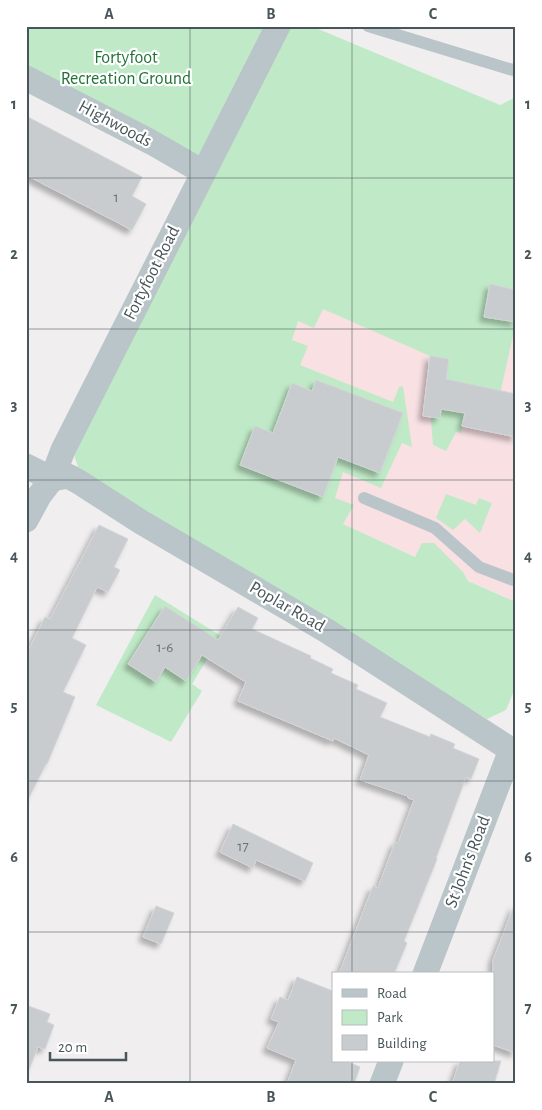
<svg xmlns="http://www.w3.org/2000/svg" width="542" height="1110" font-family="'Alegreya Sans',sans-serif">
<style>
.medical{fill:#f8e0e3}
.green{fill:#c0eac7}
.building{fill:#c8cccf;stroke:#d2d5d8;filter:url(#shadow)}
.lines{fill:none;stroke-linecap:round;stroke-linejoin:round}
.lane{stroke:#bac5c9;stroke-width:12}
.street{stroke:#bac5c9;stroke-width:25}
.grid{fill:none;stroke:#485559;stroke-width:1;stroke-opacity:0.55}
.labels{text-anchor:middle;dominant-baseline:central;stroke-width:4.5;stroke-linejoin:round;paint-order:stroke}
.number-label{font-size:15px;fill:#687376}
.park-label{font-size:18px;fill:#207237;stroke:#fff}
.street-label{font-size:18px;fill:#485559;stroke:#fff}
.neatline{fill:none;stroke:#485559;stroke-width:2}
.grid-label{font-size:16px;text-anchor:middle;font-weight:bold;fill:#485559}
</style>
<defs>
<filter id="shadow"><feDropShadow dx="-4.5" dy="4.5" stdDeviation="2.5" flood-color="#0004"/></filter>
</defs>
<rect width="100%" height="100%" fill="#f0eeee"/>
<path class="medical" d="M516,220V602L222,470L266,355L317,291Z"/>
<g class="green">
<path d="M26,26H311L500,105L516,97V266L513,289L490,284L484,316L516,322L497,408L486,388L446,379L449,359L430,356L323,309L314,328L298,321L292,340L308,346L300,365L393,402L399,387L403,386L412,447L402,443L381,488L343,472L335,498L354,505L343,524L415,557L422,543H434L463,572L468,581L516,602V686L506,710L487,719L79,470L73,452L218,169L135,122L26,65Z"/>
<path d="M430,407L465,413L461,433L456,432L446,451L433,445Z"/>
<path d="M446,494L476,505L479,498L492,503L480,533L465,519L453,530L436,518Z"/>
<path d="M155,595L221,636L192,684L202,691L171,742L96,705Z"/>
</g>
<g class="building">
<path d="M26,116L142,177L132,196L146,204L132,230L26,175Z"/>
<path d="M490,284L516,290V322L484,317Z"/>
<path d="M430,356L449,359L446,379L516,394V437L462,426L465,413L441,409L440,418L423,416Z"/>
<path d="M316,380L403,413L380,473L338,457L323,497L240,465L255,426L273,433L292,383L312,391Z"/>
<path d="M99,525L128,539L114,567L120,570L108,592L97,587L72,638L86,645L63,692L75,697L47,764H46L26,803V655L45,617L50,619Z"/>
<path d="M165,606L218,640L238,607L258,618L252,629L311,656L310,658L333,669L331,673L358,685L356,689L387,703L380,717L430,737L431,734L455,744L453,748L479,759L471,779L466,777L459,796L436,858L437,859L404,941L407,943L394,974H339L373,886L378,888L395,842L398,843L414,800L408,798V796L360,780L369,755L334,738L333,741L238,701L246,682L202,655L186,681L165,667L156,682L128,664Z"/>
<path d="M233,824L313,863L305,881L256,860L253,868L220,852Z"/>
<path d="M156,906L174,913L161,944L143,937Z"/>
<path d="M514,906H516V1053L493,1045V960Z"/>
<path d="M297,977L333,991V1061H346L360,1067L354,1084H287L296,1060L267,1048L279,1022L271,1019L280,997L288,1000Z"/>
<path d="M26,1005L50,1014L47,1022L54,1025L45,1049L38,1047L28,1072L26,1071Z"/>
<path d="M460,1061H501L494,1084H452Z"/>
</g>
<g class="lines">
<g class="lane">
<path d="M368,26L516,71"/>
<path d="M364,498L435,528L479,567L516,581"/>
</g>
<g class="street">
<path d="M26,78L151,142L203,172"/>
<path d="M26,466L52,479"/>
<path d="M52,479L68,476L79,482L141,522L327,631L516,753"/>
<path d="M26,520L39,496L52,479L63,450L278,26"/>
<path d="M425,974L511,750"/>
<path d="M382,1084L391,1061"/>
</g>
</g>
<path class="grid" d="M190,26V1084M352,26V974M26,178H516M26,329H516M26,480H516M26,630H516M26,781H516M26,932H516M352,1061V1084"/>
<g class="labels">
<g class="number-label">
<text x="116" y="197">1</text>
<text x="165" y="647">1-6</text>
<text x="243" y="846">17</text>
</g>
<g class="park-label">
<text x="126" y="58">Fortyfoot<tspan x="126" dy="21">Recreation Ground</tspan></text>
</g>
<g class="street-label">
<text transform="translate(115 124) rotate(28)">Highwoods</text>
<text transform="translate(152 273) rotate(-63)">Fortyfoot Road</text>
<text transform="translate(287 607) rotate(30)">Poplar Road</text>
<text transform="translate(468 862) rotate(-69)">St John's Road</text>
</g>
</g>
<rect width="542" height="1110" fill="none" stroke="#ffffff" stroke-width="55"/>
<rect x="332" y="972" width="162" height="90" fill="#ffffff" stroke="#b6bbbd"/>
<rect x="342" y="989" width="25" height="8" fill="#bac5c9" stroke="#b6bbbd"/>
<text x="377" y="998" font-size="15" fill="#485559">Road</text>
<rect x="342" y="1010" width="25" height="15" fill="#c0eac7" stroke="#b6bbbd"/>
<text x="377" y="1022" font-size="15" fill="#485559">Park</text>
<rect x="342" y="1035" width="25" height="15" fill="#c8cccf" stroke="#b6bbbd"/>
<text x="377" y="1048" font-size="15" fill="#485559">Building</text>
<path d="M50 1052v8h76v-8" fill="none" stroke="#485559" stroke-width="2.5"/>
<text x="58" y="1052" font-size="15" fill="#485559" stroke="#ffffff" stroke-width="4" paint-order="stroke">20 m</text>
<rect x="28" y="28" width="486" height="1054" class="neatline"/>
<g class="grid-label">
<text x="109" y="19">A</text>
<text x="271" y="19">B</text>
<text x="433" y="19">C</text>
<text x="14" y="109">1</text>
<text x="528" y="109">1</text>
<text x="14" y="259">2</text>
<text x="528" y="259">2</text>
<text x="14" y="410">3</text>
<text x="528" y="410">3</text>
<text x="14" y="561">4</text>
<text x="528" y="561">4</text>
<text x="14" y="711">5</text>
<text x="528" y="711">5</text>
<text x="14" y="862">6</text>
<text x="528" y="862">6</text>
<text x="14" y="1013">7</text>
<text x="528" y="1013">7</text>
<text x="109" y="1102">A</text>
<text x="271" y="1102">B</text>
<text x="433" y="1102">C</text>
</g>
</svg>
